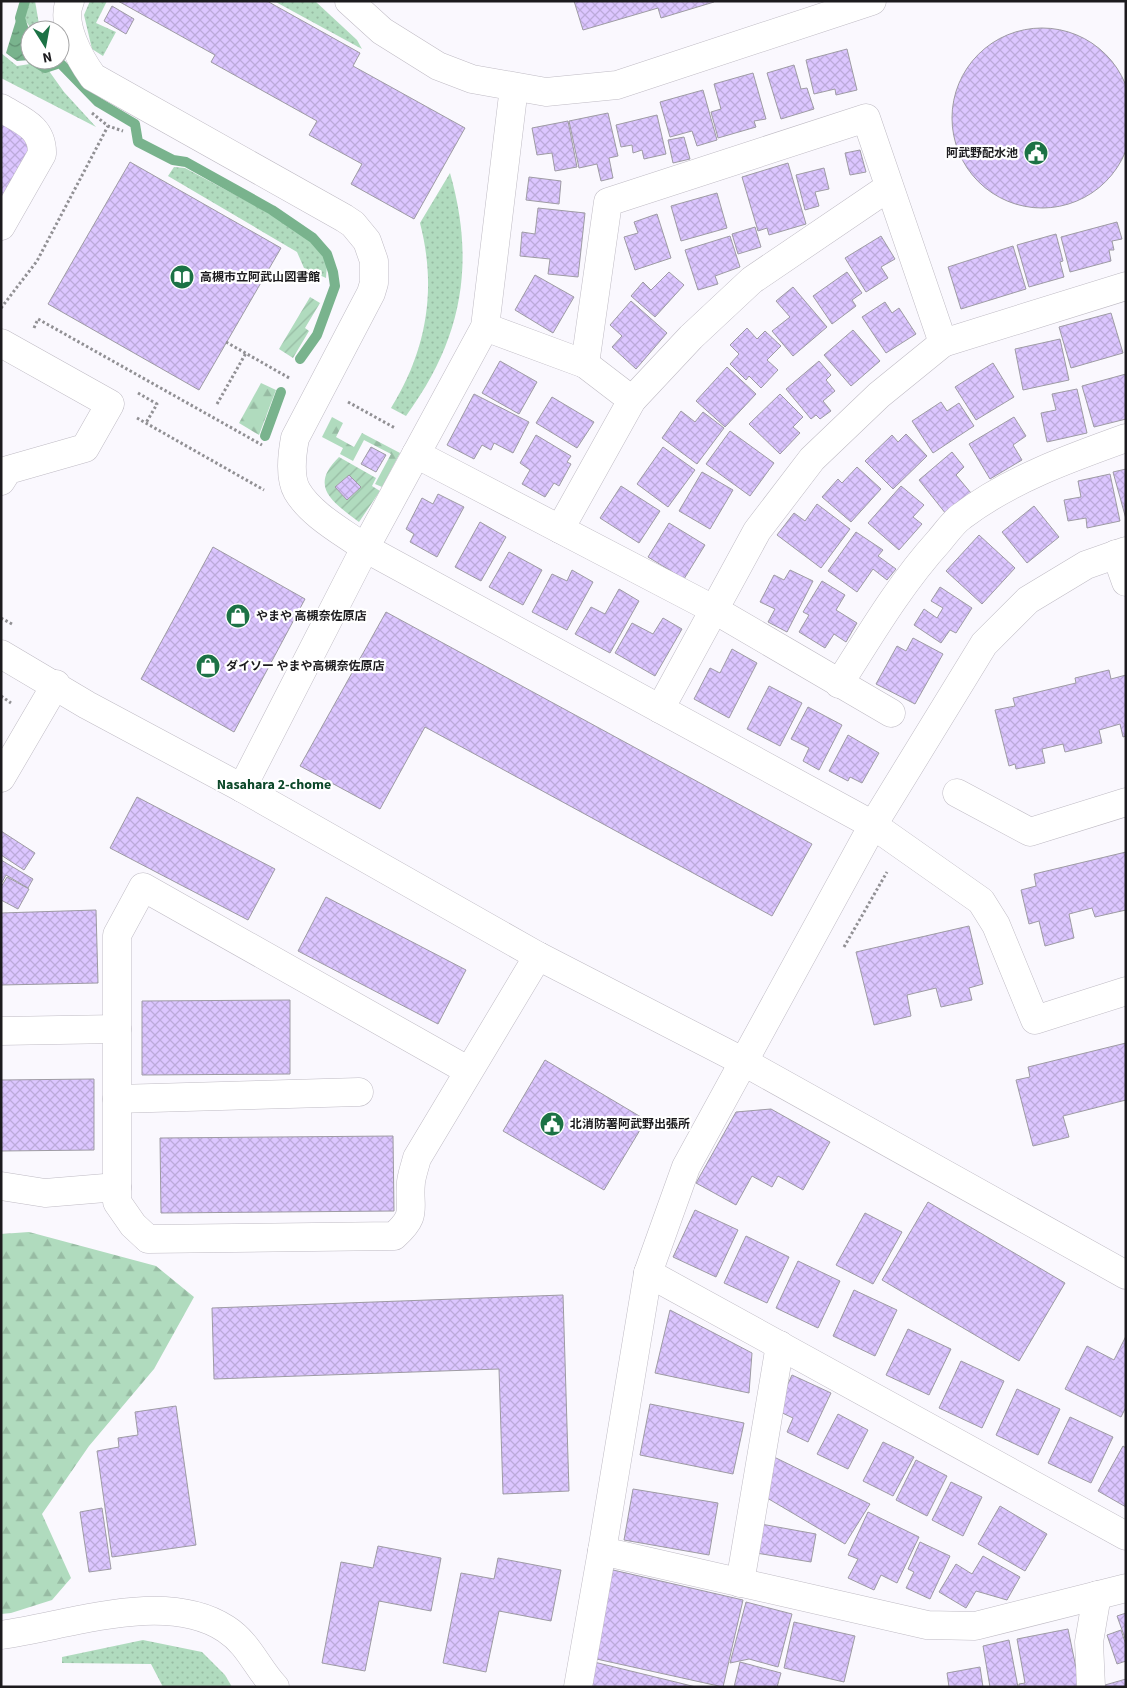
<svg xmlns="http://www.w3.org/2000/svg" width="1127" height="1688" font-family="'Source Sans 3','Noto Sans JP',sans-serif">
<style>
.grass{fill:url(#grass-dots)}
.forest{fill:url(#forest-firs)}
.garden{fill:url(#garden-furrows);fill-rule:evenodd}
.water{fill:url(#water-waves)}
.lines{fill:none;stroke-linecap:round;stroke-linejoin:round}
.stream{stroke:#79b38d;stroke-width:10}
.building{fill:url(#building-cross-hatch);stroke:#9e9ba4}
.minor-casing{stroke:#bfbbc4;stroke-width:29}
.path{stroke:#919094;stroke-width:3;stroke-dasharray:2.5 2.5;stroke-linecap:butt}
.minor{stroke:#fff;stroke-width:28}
.labels{text-anchor:middle;dominant-baseline:central;stroke-width:4.5;stroke-linejoin:round;paint-order:stroke}
.poi-label{font-size:12px;font-weight:bold;fill:#1c1b1e;stroke:#fff;text-anchor:start}
.neighbourhood-label{font-size:14px;font-weight:bold;fill:#0c4829;stroke:#fff}
</style>
<defs>
<pattern id="grass-dots" width="8" height="8" patternUnits="userSpaceOnUse" patternTransform="scale(1.25)"><rect width="8" height="8" fill="#b0dbbe"/><path d="M2 2h.1M6 6h.1" fill="none" stroke="#97bba3" stroke-width="1.8" stroke-linecap="round"/></pattern>
<pattern id="forest-firs" width="22" height="20" patternUnits="userSpaceOnUse" patternTransform="scale(1.25)"><rect width="22" height="20" fill="#b0dbbe"/><path d="M5 1l3.5 6h-7zM16 11l3.5 6h-7z" fill="#97bba3"/></pattern>
<pattern id="garden-furrows" width="10" height="10" patternUnits="userSpaceOnUse" patternTransform="scale(1.25)"><rect width="10" height="10" fill="#b0dbbe"/><path d="M-1 1l2-2M0 10L10 0M9 11l2-2" fill="none" stroke="#97bba3"/></pattern>
<pattern id="water-waves" width="16" height="10" patternUnits="userSpaceOnUse" patternTransform="scale(1.25)"><rect width="16" height="10" fill="#79b38d"/><path d="M0 5q4-4 8 0t8 0" fill="none" stroke="#629173"/></pattern>
<pattern id="building-cross-hatch" width="8" height="8" patternUnits="userSpaceOnUse" patternTransform="scale(1.25)"><rect width="8" height="8" fill="#dcc6ff"/><path d="M0 0l8 8M0 8l8-8" fill="none" stroke="#bcaada"/></pattern>
</defs>
<rect width="100%" height="100%" fill="#faf8fe"/>
<g class="grass">
<path d="M28,1H35L40,30H32L23,17Z"/>
<path d="M90,1H107L96,23L116,32L103,56L92,49L84,15Z"/>
<path d="M274,1H315L357,40L362,49Z"/>
<path d="M1,53L17,66L30,64L49,71L64,92L96,127L1,78Z"/>
<path d="M174,167L185,168L269,213L310,239L318,247L327,264L326,278L304,268L297,252L168,176Z"/>
<path d="M450,173C476,264 462,340 406,416L391,408C427,350 437,289 420,223Z"/>
<path d="M143,1640L202,1652L225,1675L232,1687H163L151,1664L62,1663V1657Z"/>
</g>
<g class="forest">
<path d="M261,383L276,390L259,435L239,423Z"/>
<path d="M332,417L343,423L336,437L354,447L362,433L400,453L382,487L375,484L391,454L364,440L353,461L340,454L343,448L322,437Z"/>
<path d="M29,1232L156,1266L194,1297L154,1369L89,1446L42,1514L71,1578L52,1600L11,1613L1,1614V1234Z"/>
</g>
<g class="garden">
<path d="M310,297L320,303L305,328L309,331L293,358L279,349Z"/>
<path d="M339,457L376,478L372,486L380,491L359,522C333,502 308,487 339,457ZM349,475L361,487L347,500L335,487Z"/>
</g>
<path class="water" d="M17,17L20,18L31,30L30,60L17,61L6,53Z"/>
<g class="lines">
<g class="stream">
<path d="M24,31L20,18L25,1"/>
<path d="M32,60L45,68L60,63L98,102L135,124L138,142L173,160L186,162L272,210L313,238L327,254L333,272L335,286L317,335L300,359"/>
<path d="M265,436L281,392"/>
</g>
</g>
<g class="building">
<path d="M118,1H267L360,53L353,66L465,128L414,219L351,184L362,164L309,135L317,121L211,62L215,55Z"/>
<path d="M574,1H713L714,2L661,18L658,8L583,30Z"/>
<path d="M112,6L134,19L126,34L104,21Z"/>
<circle cx="1042" cy="118" r="90"/>
<path d="M847,49L857,90L836,95L835,89L814,94L806,60Z"/>
<path d="M794,65L801,89L807,88L814,109L781,119L767,73Z"/>
<path d="M753,73L766,119L754,121L756,127L718,138L711,112L721,109L714,84Z"/>
<path d="M703,90L717,140L697,146L692,131L670,137L660,102Z"/>
<path d="M608,113L618,156L609,158L613,178L601,181L597,164L579,168L569,121Z"/>
<path d="M657,115L666,154L644,159L642,150L633,153L632,145L621,147L616,125Z"/>
<path d="M1,119L28,134L30,151L1,199Z"/>
<path d="M568,121L577,167L555,171L552,153L537,155L532,128Z"/>
<path d="M684,137L690,159L673,163L668,140Z"/>
<path d="M860,150L866,172L850,175L845,153Z"/>
<path d="M130,162L281,248L199,390L48,304Z"/>
<path d="M788,163L806,224L769,235L767,228L758,231L742,177Z"/>
<path d="M824,168L829,189L815,192L819,206L805,210L796,175Z"/>
<path d="M529,177L561,181L559,204L526,200Z"/>
<path d="M717,193L727,228L681,241L671,206Z"/>
<path d="M538,208L585,213L578,277L548,274L550,259L520,256L522,232L535,234Z"/>
<path d="M657,214L671,258L635,270L624,237L638,233L634,222Z"/>
<path d="M1117,222L1122,239L1112,241L1114,250H1109L1111,261L1070,272L1061,237Z"/>
<path d="M755,227L761,247L738,254L732,234Z"/>
<path d="M1056,234L1063,261L1060,262L1064,277L1029,287L1017,245Z"/>
<path d="M730,236L740,267L715,276L718,284L698,290L685,250Z"/>
<path d="M881,236L895,259L881,267L888,278L866,292L845,258Z"/>
<path d="M1013,246L1026,289L961,309L948,267Z"/>
<path d="M669,272L684,285L655,317L631,296L643,282L651,290Z"/>
<path d="M847,272L862,293L852,300L856,306L832,324L813,296Z"/>
<path d="M535,275L574,297L553,333L515,310Z"/>
<path d="M793,287L827,327L793,356L772,331L790,317L776,301Z"/>
<path d="M631,301L667,333L636,369L612,347L622,336L610,325Z"/>
<path d="M885,302L892,313L899,308L916,334L886,353L862,317Z"/>
<path d="M1111,313L1123,353L1071,368L1059,327Z"/>
<path d="M747,328L757,339L765,331L781,346L767,360L778,370L761,388L749,376L746,380L730,364L739,354L730,345Z"/>
<path d="M853,330L880,361L851,386L824,355Z"/>
<path d="M1060,339L1069,380L1023,390L1015,349Z"/>
<path d="M500,361L537,382L519,414L482,393Z"/>
<path d="M819,361L831,375L826,380L835,391L823,401L831,411L820,419L816,415L811,419L786,389Z"/>
<path d="M993,363L1014,397L976,420L955,387Z"/>
<path d="M727,367L756,394L725,427L696,401Z"/>
<path d="M1126,374V419L1094,427L1082,386Z"/>
<path d="M1077,389L1087,433L1047,442L1041,413L1056,410L1052,394Z"/>
<path d="M474,394L529,422L513,453L494,443L491,450L482,445L474,459L447,445Z"/>
<path d="M780,394L803,417L793,427L800,433L780,454L749,424Z"/>
<path d="M552,397L594,422L577,448L536,423Z"/>
<path d="M941,402L947,411L959,403L974,426L933,453L912,421Z"/>
<path d="M681,411L695,422L703,412L724,428L697,464L662,438Z"/>
<path d="M1014,417L1026,436L1013,445L1022,460L990,479L969,444Z"/>
<path d="M730,431L774,463L750,496L706,464Z"/>
<path d="M906,434L927,456L893,489L865,461L892,435L898,442Z"/>
<path d="M536,435L571,456L567,462L571,464L559,486L554,483L545,497L522,484L530,470L520,463Z"/>
<path d="M371,447L386,455L376,472L361,464Z"/>
<path d="M663,447L695,470L668,507L637,484Z"/>
<path d="M952,452L964,467L956,475L971,493L946,514L919,480Z"/>
<path d="M857,467L881,489L851,522L822,497L838,479L842,483Z"/>
<path d="M1126,469V519L1113,472Z"/>
<path d="M702,472L733,490L710,529L679,511Z"/>
<path d="M1110,474L1120,521L1087,528L1086,518L1068,521L1064,500L1081,497L1078,481Z"/>
<path d="M349,475L361,487L347,500L335,487Z"/>
<path d="M621,486L660,511L639,543L600,518Z"/>
<path d="M901,486L924,505L913,517L922,524L899,550L868,523Z"/>
<path d="M438,494L464,507L437,557L410,542L414,534L406,529L422,498L433,504Z"/>
<path d="M817,504L850,529L821,568L777,535L794,513L805,521Z"/>
<path d="M1034,506L1059,537L1027,563L1002,532Z"/>
<path d="M480,522L506,537L481,581L455,567Z"/>
<path d="M669,523L705,545L684,579L648,557Z"/>
<path d="M856,532L883,550L878,556L896,569L887,580L873,569L857,592L828,571Z"/>
<path d="M979,535L1015,568L982,604L946,571Z"/>
<path d="M213,547L305,599L234,732L141,679Z"/>
<path d="M509,552L542,570L523,605L489,587Z"/>
<path d="M572,570L593,582L567,630L532,612L552,574L567,581Z"/>
<path d="M790,570L813,581L787,632L768,622L775,609L760,602L774,575L784,580Z"/>
<path d="M822,581L845,595L836,610L857,623L846,642L834,634L825,648L799,632L809,615L803,612Z"/>
<path d="M940,587L972,608L956,633L950,630L941,643L914,625L924,609L937,618L943,608L931,601Z"/>
<path d="M619,589L639,601L610,653L575,634L591,607L605,614Z"/>
<path d="M386,612L812,844L772,916L425,727L380,809L300,766Z"/>
<path d="M663,618L682,629L655,676L615,653L632,623L653,634Z"/>
<path d="M913,638L943,654L915,704L876,684L897,646L906,651Z"/>
<path d="M732,649L757,663L729,718L694,699L710,668L720,673Z"/>
<path d="M1109,670L1111,679L1126,675V736L1123,737L1120,724L1099,730L1102,743L1065,752L1063,744L1042,749L1045,763L1016,769L1015,764L1009,766L995,710L1015,706L1013,698L1076,683L1075,678Z"/>
<path d="M769,686L802,703L780,746L747,729Z"/>
<path d="M808,707L842,725L819,770L803,761L809,748L791,739Z"/>
<path d="M848,735L879,753L862,783L850,777L848,781L829,771Z"/>
<path d="M137,797L275,869L248,920L110,848Z"/>
<path d="M1,831L35,853L24,870L1,855Z"/>
<path d="M1126,852V910L1095,917L1092,908L1069,914L1074,938L1045,946L1039,921L1029,924L1021,890L1036,886L1034,874Z"/>
<path d="M1,860L33,879L28,888L6,875L1,884Z"/>
<path d="M7,877L29,889L18,909L1,900V887Z"/>
<path d="M326,897L466,970L438,1024L298,951Z"/>
<path d="M96,910L98,983L1,985V913Z"/>
<path d="M969,926L983,984L969,988L972,1000L941,1007L936,988L907,995L911,1016L874,1025L856,952Z"/>
<path d="M290,1000V1074L142,1075V1001Z"/>
<path d="M1126,1043V1100L1063,1116L1069,1137L1033,1146L1016,1080L1030,1077L1028,1067Z"/>
<path d="M545,1060L646,1120L604,1190L503,1131Z"/>
<path d="M94,1079V1150L1,1151V1080Z"/>
<path d="M771,1109L830,1142L803,1190L778,1176L772,1187L752,1176L736,1205L696,1183L736,1112Z"/>
<path d="M393,1136L394,1211L161,1213L160,1138Z"/>
<path d="M928,1202L1065,1283L1019,1361L882,1280Z"/>
<path d="M695,1210L738,1230L716,1277L673,1257Z"/>
<path d="M865,1213L902,1232L873,1284L836,1265Z"/>
<path d="M746,1236L789,1257L767,1303L724,1283Z"/>
<path d="M798,1261L840,1281L818,1328L776,1308Z"/>
<path d="M854,1290L897,1310L875,1356L833,1336Z"/>
<path d="M563,1295L569,1491L503,1494L499,1369L214,1379L212,1308Z"/>
<path d="M670,1310L752,1353L749,1393L655,1373Z"/>
<path d="M908,1329L951,1349L929,1395L886,1375Z"/>
<path d="M1126,1336V1407L1121,1417L1065,1389L1087,1346L1114,1360Z"/>
<path d="M961,1361L1004,1381L982,1428L939,1408Z"/>
<path d="M792,1375L831,1393L808,1442L787,1432L793,1418L776,1410Z"/>
<path d="M1017,1389L1060,1409L1038,1455L996,1435Z"/>
<path d="M650,1404L744,1423L733,1474L640,1455Z"/>
<path d="M176,1406L196,1545L112,1557L97,1451L119,1447L118,1438L138,1435L135,1412Z"/>
<path d="M838,1414L868,1430L848,1469L817,1454Z"/>
<path d="M1070,1417L1113,1437L1091,1483L1048,1463Z"/>
<path d="M883,1442L914,1457L893,1496L863,1481Z"/>
<path d="M1123,1446L1126,1448V1507L1098,1491Z"/>
<path d="M774,1457L870,1504L845,1544L762,1495Z"/>
<path d="M916,1460L947,1476L927,1516L896,1500Z"/>
<path d="M951,1482L982,1497L963,1536L932,1520Z"/>
<path d="M633,1489L718,1503L709,1555L624,1540Z"/>
<path d="M1000,1506L1047,1534L1025,1571L978,1544Z"/>
<path d="M102,1508L111,1569L89,1572L80,1512Z"/>
<path d="M868,1512L919,1537L897,1583L881,1575L874,1590L848,1578L858,1559L848,1555Z"/>
<path d="M761,1524L816,1534L811,1562L756,1553Z"/>
<path d="M920,1542L950,1556L930,1599L906,1588L914,1572L908,1569Z"/>
<path d="M378,1546L441,1558L431,1611L379,1601L365,1671L322,1663L341,1562L373,1568Z"/>
<path d="M983,1556L1020,1577L1007,1600L976,1591L966,1608L939,1592L956,1564L972,1574Z"/>
<path d="M498,1558L561,1570L551,1621L499,1611L486,1672L443,1663L461,1573L494,1579Z"/>
<path d="M613,1570L743,1600L723,1687L592,1658Z"/>
<path d="M746,1602L792,1614L778,1667L749,1659L730,1663Z"/>
<path d="M1126,1613V1641L1117,1616Z"/>
<path d="M794,1622L855,1636L844,1682L784,1668Z"/>
<path d="M1068,1629L1080,1687H1019V1684L1025,1683L1017,1639Z"/>
<path d="M1121,1630L1126,1645V1661L1117,1664L1107,1635Z"/>
<path d="M1009,1640L1018,1687H990L983,1646Z"/>
<path d="M594,1662L696,1687H588Z"/>
<path d="M740,1662L781,1673L777,1687H734Z"/>
<path d="M980,1667L983,1687H949L947,1673Z"/>
<path d="M1126,1679V1687H1098Z"/>
</g>
<g class="lines">
<defs>
<g id="minor">
<path d="M70,1C60,24 80,59 93,77L344,218L353,224L367,241L374,261V283L371,293L295,438C292,454 289,477 297,491C311,515 343,532 365,548L873,825L981,901L996,925L1035,1020L1126,991"/>
<path d="M349,1L382,31L438,66L472,79L546,92L617,85L872,1"/>
<path d="M1,108C21,120 43,127 42,154L1,226"/>
<path d="M485,327L585,364L608,202L866,118L943,343"/>
<path d="M1,343L110,404L85,448L8,470L1,481"/>
<path d="M585,364L632,400"/>
<path d="M416,454L713,609L891,713"/>
<path d="M560,529L632,400L691,337L752,280L889,187"/>
<path d="M1126,551L1086,565L1028,600L984,644L873,825L686,1167L648,1273L602,1551L927,1625L975,1626L1126,1588"/>
<path d="M1116,554L1126,582"/>
<path d="M1,654L87,705L242,788L538,956L744,1062L1126,1275"/>
<path d="M839,684C870,635 900,584 939,541C946,533 953,522 962,516C1009,480 1070,458 1126,438"/>
<path d="M660,709L757,531L812,459L879,395L943,343L1126,286"/>
<path d="M1,778L56,684"/>
<path d="M242,788L365,548L485,327L514,87"/>
<path d="M957,793L1030,832L1126,802"/>
<path d="M1,1031L117,1029"/>
<path d="M469,1071L143,887L117,935V1202L133,1225L148,1239L394,1236C419,1214 408,1209 411,1182C412,1174 415,1166 417,1158L538,956"/>
<path d="M117,1099L359,1092"/>
<path d="M1,1186L45,1193L117,1187"/>
<path d="M648,1273L1126,1536"/>
<path d="M740,1583L780,1345"/>
<path d="M1,1635C68,1626 165,1589 226,1629C249,1644 257,1668 275,1687"/>
<path d="M578,1687L602,1551"/>
<path d="M1091,1687L1089,1642L1097,1595"/>
</g>
</defs>
<use href="#minor" class="minor-casing"/>
<g class="path">
<path d="M92,113L108,126L123,131"/>
<path d="M1,308L37,261L108,126"/>
<path d="M34,328L38,319L262,445"/>
<path d="M226,342L291,379"/>
<path d="M138,393L157,404L146,423"/>
<path d="M348,402L395,428"/>
<path d="M217,404L246,353"/>
<path d="M137,418L264,490"/>
<path d="M1,618L12,624"/>
<path d="M1,696L11,703"/>
<path d="M844,947L887,872"/>
</g>
<use href="#minor" class="minor"/>
</g>
<defs>
<symbol id="civic-disc" viewBox="-11 -11 22 22"><circle r="9.5" fill="#1c7245" stroke="#fff"/><path d="M-.6-6.5H3V-4.5H.6V-3L4-1V1h2V6H-6V1h2V-1L-.6-3ZM-1.2 2.5V6h2.4V2.5Z" fill="#fff"/></symbol>
<symbol id="library-disc" viewBox="-11 -11 22 22"><circle r="9.5" fill="#1c7245" stroke="#fff"/><path d="M-6-4Q-3-5.5-.7-3.5V5Q-3 3-6 4ZM6-4Q3-5.5 .7-3.5V5Q3 3 6 4Z" fill="#fff"/></symbol>
<symbol id="shop-disc" viewBox="-11 -11 22 22"><circle r="9.5" fill="#1c7245" stroke="#fff"/><path d="M-5-2.5h2.3a2.7 3.5 0 0 1 5.4 0H5L5.5 6h-11ZM-1.5-2.5h3a1.5 2.3 0 0 0-3 0Z" fill="#fff"/></symbol>
</defs>
<g fill-rule="evenodd">
<use href="#civic-disc" x="1022" y="139" width="28" height="28"/>
<use href="#library-disc" x="168" y="263" width="28" height="28"/>
<use href="#shop-disc" x="224" y="602" width="28" height="28"/>
<use href="#shop-disc" x="194" y="652" width="28" height="28"/>
<use href="#civic-disc" x="538" y="1110" width="28" height="28"/>
</g>
<g class="labels">
<g class="poi-label">
<text x="1018" y="153" text-anchor="end">阿武野配水池</text>
<text x="200" y="277">高槻市立阿武山図書館</text>
<text x="256" y="616">やまや 高槻奈佐原店</text>
<text x="226" y="666">ダイソー やまや高槻奈佐原店</text>
<text x="570" y="1124">北消防署阿武野出張所</text>
</g>
<g class="neighbourhood-label">
<text x="274" y="785">Nasahara 2-chome</text>
</g>
</g>
<rect width="1127" height="1688" fill="none" stroke="#1c1b1e" stroke-width="5"/>
<g transform="translate(45 45) rotate(169)"><circle r="24" fill="#ffffff" stroke="#a4a4a5"/>
<path d="M0-4L9 19L0 12L-9 19Z" fill="#1c7245"/>
<text y="-8" font-size="14" font-weight="bold" text-anchor="middle" fill="#1c1b1e">N</text>
</g>
</svg>
